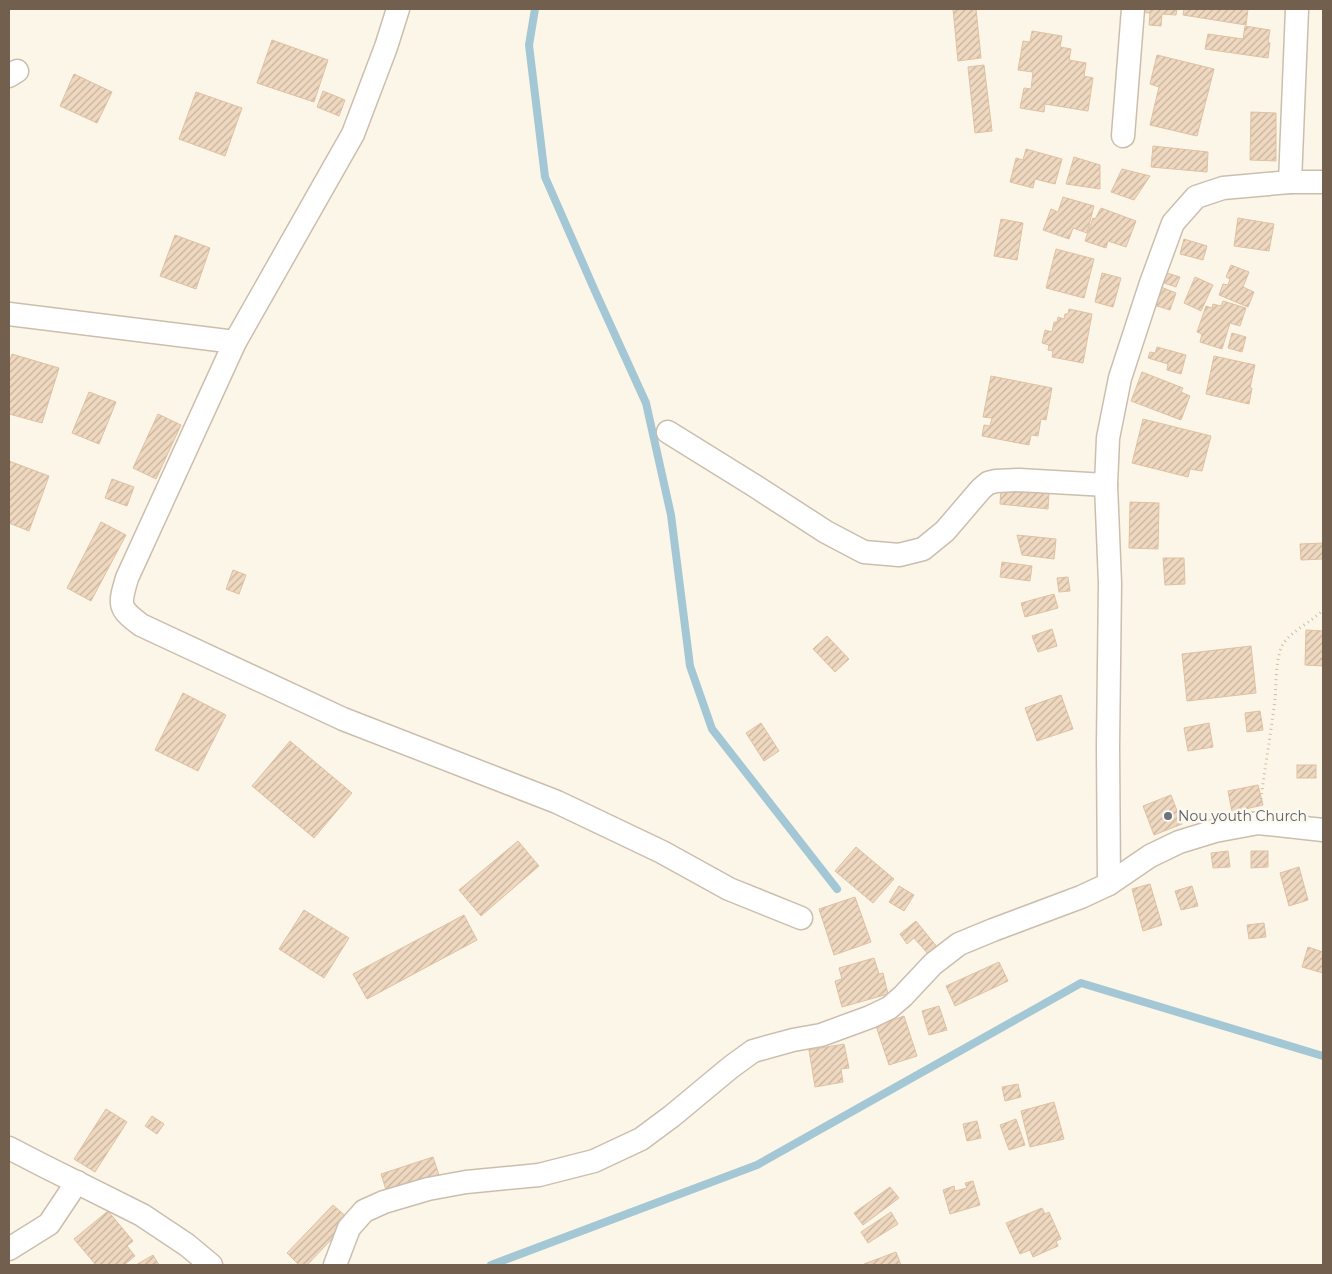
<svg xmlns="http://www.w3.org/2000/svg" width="1332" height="1274" font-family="Montserrat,sans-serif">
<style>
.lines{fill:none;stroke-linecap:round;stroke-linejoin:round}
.stream{stroke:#a3c7d5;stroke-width:8}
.building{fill:url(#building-hatch);stroke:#e0c1a2}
.street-casing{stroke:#ccbeae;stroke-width:25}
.path{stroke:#d4bca3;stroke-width:3;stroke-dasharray:1 4;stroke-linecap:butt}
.street{stroke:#fff;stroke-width:22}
.worship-dot{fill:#6b7280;stroke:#fef9ed;stroke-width:2}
.labels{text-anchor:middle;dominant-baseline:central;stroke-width:5;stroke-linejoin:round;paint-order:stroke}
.worship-label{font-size:14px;fill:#5b616d;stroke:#fef9ed;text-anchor:start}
</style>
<defs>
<pattern id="building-hatch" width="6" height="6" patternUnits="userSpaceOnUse" patternTransform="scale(1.25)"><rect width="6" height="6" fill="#efd8c0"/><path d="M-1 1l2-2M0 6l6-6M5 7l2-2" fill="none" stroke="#c6b29e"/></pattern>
</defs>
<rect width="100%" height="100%" fill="#fbf6e7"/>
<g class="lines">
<g class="stream">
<path d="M535,9L529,45L545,177L595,291L646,403L671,515L690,666L712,729L837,889"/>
<path d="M491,1265L757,1165L1081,983L1323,1056"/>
</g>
</g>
<g class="building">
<path d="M953,9H976L981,58L958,61Z"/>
<path d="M1139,9H1177L1176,15L1162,14L1161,26L1149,25L1150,13L1139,12Z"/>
<path d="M1184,9H1248L1246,25L1183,15Z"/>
<path d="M1245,26L1270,30L1268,42L1270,43L1268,58L1205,49L1208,34L1243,39Z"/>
<path d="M1032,31L1062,36L1060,47L1071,49L1069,60L1086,63L1084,76L1093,78L1088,111L1045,104L1044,112L1020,108L1024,88L1031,89L1033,72L1018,70L1023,41L1030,42Z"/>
<path d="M272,40L328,60L314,102L257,83Z"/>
<path d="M1157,55L1214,69L1197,136L1150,125L1159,87L1150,84Z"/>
<path d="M984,65L992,131L975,133L968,67Z"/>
<path d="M74,74L112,92L97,123L60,106Z"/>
<path d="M323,91L345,100L339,116L317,107Z"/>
<path d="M196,92L242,108L225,156L179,139Z"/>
<path d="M1251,112L1276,113V161L1250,160Z"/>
<path d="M1153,146L1208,152L1207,172L1151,167Z"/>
<path d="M1026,149L1062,159L1055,184L1035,179L1033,188L1010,182L1016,158L1023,160Z"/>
<path d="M1074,157L1100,165V189L1066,184Z"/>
<path d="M1122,169L1150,176L1134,200L1111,192Z"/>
<path d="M1063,197L1094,206L1087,233L1073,228L1069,239L1043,230L1051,209L1058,212Z"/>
<path d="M1101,208L1136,221L1126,247L1108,241L1106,248L1085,241L1093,218L1095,219Z"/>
<path d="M1238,218L1274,224L1269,251L1234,246Z"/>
<path d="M1001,219L1023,223L1017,260L994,256Z"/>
<path d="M175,235L210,248L196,289L160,276Z"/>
<path d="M1184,239L1207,246L1203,260L1180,254Z"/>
<path d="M1056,249L1094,259L1084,298L1046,288Z"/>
<path d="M1231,265L1249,272L1243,287L1254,292L1248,307L1219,295L1223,284L1228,285L1230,279L1226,277Z"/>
<path d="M1164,272L1180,277L1176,287L1161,282Z"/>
<path d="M1102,273L1121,278L1113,307L1095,302Z"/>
<path d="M1195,277L1213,285L1201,311L1184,303Z"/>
<path d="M1161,287L1176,293L1170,310L1154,305Z"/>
<path d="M1223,301L1246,308L1240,326L1230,323L1222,349L1200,342L1202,334L1197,332L1206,306L1212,308L1213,304L1221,306Z"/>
<path d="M1069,309L1092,314L1083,363L1052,357L1053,351L1048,350L1049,345L1042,343L1045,330L1052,332L1054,322H1057L1058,317L1064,319L1065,314H1068Z"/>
<path d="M1232,333L1246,337L1242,352L1228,348Z"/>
<path d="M1157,347L1186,355L1181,374L1167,370L1168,364L1148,358L1150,352L1155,353Z"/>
<path d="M12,354L59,368L42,423L9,414V363Z"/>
<path d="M1214,356L1255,365L1250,388H1252L1249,404L1206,394Z"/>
<path d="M1142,372L1183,388L1181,392L1190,396L1181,420L1131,401Z"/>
<path d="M991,376L1052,388L1046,420L1041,419L1038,436L1031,435L1029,445L982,436L984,425L990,426L992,418L983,417Z"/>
<path d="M89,392L116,402L99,444L72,433Z"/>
<path d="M158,414L181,425L156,479L133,468Z"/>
<path d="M1143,419L1211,436L1202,471L1190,469L1188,477L1132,463Z"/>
<path d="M9,461L49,476L29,531L9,523Z"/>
<path d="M112,479L134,487L127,506L105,498Z"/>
<path d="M1001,488L1049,493L1048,509L1000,504Z"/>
<path d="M1130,502L1159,503L1158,549L1129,548Z"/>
<path d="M101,522L126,535L91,601L67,588Z"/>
<path d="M1017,535L1056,539L1054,559L1022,555Z"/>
<path d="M1323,543V559L1301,560L1300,544Z"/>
<path d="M1163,558H1184L1185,584L1165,585Z"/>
<path d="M1002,562L1032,566L1030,581L1000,577Z"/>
<path d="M233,570L246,575L239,594L226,589Z"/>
<path d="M1068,577L1070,591L1059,592L1057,578Z"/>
<path d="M1054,594L1058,608L1025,617L1021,603Z"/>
<path d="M1052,629L1057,646L1038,652L1032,636Z"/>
<path d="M1306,630L1323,631V666L1305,665Z"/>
<path d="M827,636L849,659L835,672L813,649Z"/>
<path d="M1251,646L1256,693L1187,701L1182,654Z"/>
<path d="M183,693L226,715L198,771L155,750Z"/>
<path d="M1061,695L1073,729L1037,741L1025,708Z"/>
<path d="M1260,711L1263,730L1247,732L1245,713Z"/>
<path d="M761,723L779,751L764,761L746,733Z"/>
<path d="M1209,723L1213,747L1188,751L1184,728Z"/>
<path d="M290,741L352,793L314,838L252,786Z"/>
<rect x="1297" y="765" width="19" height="13"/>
<path d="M1258,785L1263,805L1232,812L1228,791Z"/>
<path d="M1171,795L1182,824L1154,835L1143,806Z"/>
<path d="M518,841L539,866L481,916L459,890Z"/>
<path d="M856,847L894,879L873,903L835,871Z"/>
<path d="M1228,851L1230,867L1213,868L1211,853Z"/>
<path d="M1251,851H1268V867L1251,868Z"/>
<path d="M1299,867L1308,900L1289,906L1280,873Z"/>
<path d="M1150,884L1162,925L1143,931L1132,889Z"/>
<path d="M899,886L914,895L904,911L889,902Z"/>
<path d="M1192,886L1198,906L1181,910L1175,891Z"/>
<path d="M855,897L871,942L834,955L819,909Z"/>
<path d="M304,910L349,938L324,978L279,949Z"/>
<path d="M464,915L477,940L367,999L353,974Z"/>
<path d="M916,921L938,948L929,955L914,938L907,944L900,934Z"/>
<path d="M1264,923L1266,937L1249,939L1247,925Z"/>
<path d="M1308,947L1323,952V973L1302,967Z"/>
<path d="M874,958L879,974L883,973L888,994L842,1007L835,981L842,979L839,968Z"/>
<path d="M999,962L1008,981L955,1006L946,986Z"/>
<path d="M939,1006L947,1030L929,1035L922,1011Z"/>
<path d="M904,1016L917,1056L889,1065L876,1026Z"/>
<path d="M844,1044L849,1068L841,1069L843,1082L815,1087L809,1050Z"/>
<path d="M1018,1084L1021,1097L1005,1101L1002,1087Z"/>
<path d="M1054,1102L1064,1139L1030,1147L1021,1111Z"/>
<path d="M106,1109L127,1122L95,1172L74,1159Z"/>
<path d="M152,1116L164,1124L157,1134L145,1126Z"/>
<path d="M1016,1119L1025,1145L1009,1150L1000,1125Z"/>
<path d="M977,1121L981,1138L967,1141L963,1124Z"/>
<path d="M433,1157L440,1178L388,1196L381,1174Z"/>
<path d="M973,1181L980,1205L950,1214L943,1190L954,1186L955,1191L967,1188L965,1183Z"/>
<path d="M890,1187L899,1198L863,1225L854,1213Z"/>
<path d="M333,1205L350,1220L307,1265H299L287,1253Z"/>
<path d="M1042,1208L1045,1214L1049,1212L1061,1239L1056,1241L1058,1246L1033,1257L1030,1250L1020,1254L1006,1223Z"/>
<path d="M108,1211L133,1241L127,1246L135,1256L124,1265H96L74,1239Z"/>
<path d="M891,1212L898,1224L868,1243L861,1232Z"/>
<path d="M896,1252L901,1265H864V1264Z"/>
<path d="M153,1255L159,1265H136Z"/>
</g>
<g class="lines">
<defs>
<g id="street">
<path d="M398,9L386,47L353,134L235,342L127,578C119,605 118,608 141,625L343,719L557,802L662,852L729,889L801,918"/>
<path d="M9,76L17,71"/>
<path d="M1123,136L1133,9"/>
<path d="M1290,182L1297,9"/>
<path d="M9,314L235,342"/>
<path d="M668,432L755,486L826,532L864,552L899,555L923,549L945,531L981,489L988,483L996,481L1019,480L1106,485"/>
<path d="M1109,884L1150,856L1179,842L1215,831L1258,823L1323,830"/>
<path d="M9,1148L44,1166L142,1215L187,1245L211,1265"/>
<path d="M9,1249L49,1224L77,1182"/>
<path d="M335,1265L349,1228L364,1211L384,1202L428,1189L466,1182L539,1175L594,1161L641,1139L672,1116L731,1067L753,1051L793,1040L821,1035L870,1017L889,1008L903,996L933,964L959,944L993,930L1081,897L1109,884L1108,746L1110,583L1106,485L1108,438L1120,378L1151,283L1173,223L1196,197L1223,188L1290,182H1323"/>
</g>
</defs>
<use href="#street" class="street-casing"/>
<path class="path" d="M1261,799C1265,766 1271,733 1275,699C1276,685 1276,658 1282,646C1290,631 1312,622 1323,610"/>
<use href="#street" class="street"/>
</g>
<circle class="worship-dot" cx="1168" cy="816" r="5"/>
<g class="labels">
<g class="worship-label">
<text x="1178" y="816">Nou youth Church</text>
</g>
</g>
<rect width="1332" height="1274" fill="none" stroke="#735f4d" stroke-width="20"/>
</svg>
